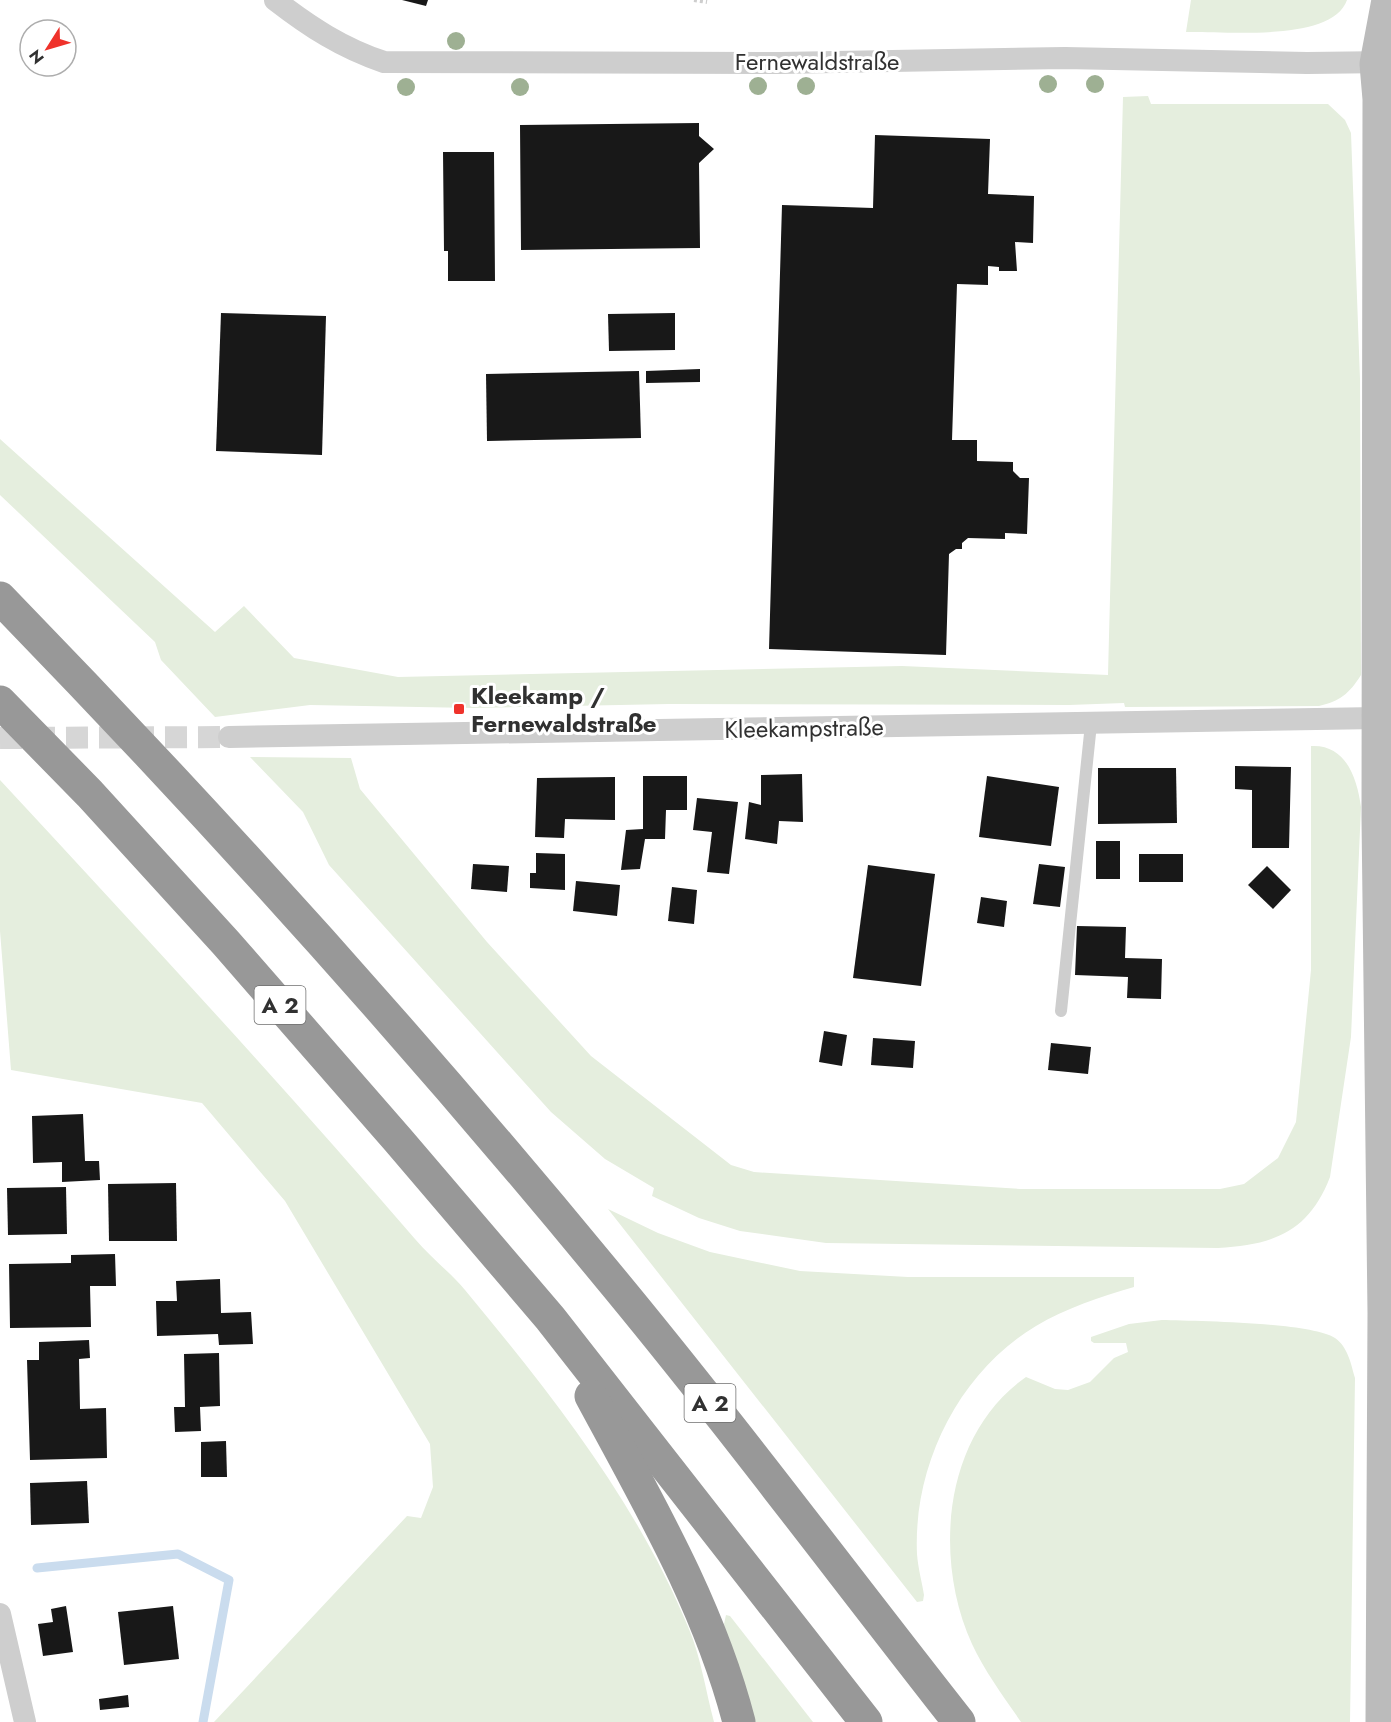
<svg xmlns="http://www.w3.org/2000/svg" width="1391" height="1722" font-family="Jost,sans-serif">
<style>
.green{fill:#e5eede}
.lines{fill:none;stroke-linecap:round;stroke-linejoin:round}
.stream{stroke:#cadcee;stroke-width:9}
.building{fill:#181818}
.minor-tunnel{stroke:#d6d6d6;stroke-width:22;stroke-dasharray:22 11;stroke-linecap:butt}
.path{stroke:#cecece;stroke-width:4;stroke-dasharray:3 3;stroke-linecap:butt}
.service{stroke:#cecece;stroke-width:12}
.minor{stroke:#cecece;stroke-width:22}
.secondary{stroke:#bbb;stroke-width:33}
.motorway{stroke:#989898;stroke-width:33}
.tree{fill:#9eb093}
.poi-dot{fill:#ef322b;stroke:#fff;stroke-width:2}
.labels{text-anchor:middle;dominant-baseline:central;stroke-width:6;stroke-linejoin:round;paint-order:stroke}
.shield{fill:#fff;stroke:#6f6f6f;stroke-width:1.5}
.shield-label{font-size:22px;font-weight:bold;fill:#313131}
.street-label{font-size:24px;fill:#313131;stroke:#fff}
.poi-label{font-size:24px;font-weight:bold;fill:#313131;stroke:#fff;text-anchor:start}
</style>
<rect width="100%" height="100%" fill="#fff"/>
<g class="green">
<path d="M1191,0H1347C1332,43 1223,31 1186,32Z"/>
<path d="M1148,96L1151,104H1328L1345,120L1351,133L1360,379L1361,675C1349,694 1340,701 1319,706L1125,707L1124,703L1069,705L669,704L473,708L310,705L215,717L161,660L155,642L0,495V439L215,632L244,606L294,658L398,677L902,666L1108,675L1123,97Z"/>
<path d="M1311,746C1346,744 1357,778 1361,807L1351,1037L1330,1177C1309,1232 1273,1245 1218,1248L826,1243L740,1231L699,1218L652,1196L654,1188L605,1159L551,1112L329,865L303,812L250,757L351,758L360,789L487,942L591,1056L731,1165L754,1172L1020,1189H1220L1244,1184L1278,1158L1296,1122L1311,970Z"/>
<path d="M0,780C140,931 280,1082 415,1239C430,1257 450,1272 465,1290C552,1395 637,1502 689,1629C701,1658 706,1692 714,1722H214L407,1516L421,1518L433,1487L430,1444L285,1201L202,1103L11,1070L0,931Z"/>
<path d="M608,1209L658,1233L710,1252L800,1271L908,1277H1134V1287C1100,1297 1066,1308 1036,1326C959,1372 913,1465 917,1554C918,1568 922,1582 924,1595L923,1601L917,1602Z"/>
<path d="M1162,1320C1196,1321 1310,1322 1335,1338C1348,1347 1351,1364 1355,1378L1350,1722H1021C1004,1697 985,1672 972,1644C933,1558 943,1435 1026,1377L1055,1389L1068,1390L1090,1382L1114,1358L1128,1352L1126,1343H1094L1091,1341V1337L1129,1324Z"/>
<path d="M726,1615L730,1616L813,1722H750L724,1624Z"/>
</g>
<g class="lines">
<path class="stream" d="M37,1568L178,1554L229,1580L203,1722"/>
</g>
<g class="building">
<path d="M402,0H428L426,6Z"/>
<path d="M699,123V136L714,149L699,163L700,248L521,250L520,125Z"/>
<path d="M875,135L990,139L988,194L1034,196L1033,243L1015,242L1017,271H999V267L988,266V285L957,284L952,440H977V461L1013,462V471L1020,478H1029L1027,534L1005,533V539L968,538L962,543V549H956L949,554L946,655L769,649L782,205L873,208Z"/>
<path d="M443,152H494L495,281H448V251H444Z"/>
<path d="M221,313L326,316L322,455L216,451Z"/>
<path d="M675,313V350L609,351L608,314Z"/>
<path d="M700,369V382L646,383V371Z"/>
<path d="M639,371L641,438L487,441L486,374Z"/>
<path d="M1235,766L1291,767L1289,848H1252V790L1235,789Z"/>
<path d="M1098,768H1176L1177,823L1098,824Z"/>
<path d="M802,774L803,822L779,821L777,844L745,839L749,802L761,805V775Z"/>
<path d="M643,776H687V810H666L665,839H645L640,869L621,870L626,830L643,829Z"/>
<path d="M987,776L1059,787L1051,846L979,837Z"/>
<path d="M615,777V820L565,819L564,838L535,837L537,778Z"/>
<path d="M697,798L738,802L729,874L707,872L712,832L693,830Z"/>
<rect x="1096" y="841" width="24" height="38"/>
<path d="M536,853L565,854V890L530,888V873H536Z"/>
<rect x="1139" y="854" width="44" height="28"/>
<path d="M473,864L509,866L507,892L471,889Z"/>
<path d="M1039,864L1065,867L1060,907L1033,904Z"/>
<path d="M868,865L935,874L921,986L853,978Z"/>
<path d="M1267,866L1291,890L1273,909L1248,885Z"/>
<path d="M576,881L620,885L617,916L573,911Z"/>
<path d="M672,887L697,890L694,924L668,921Z"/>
<path d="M981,897L1007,901L1004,927L977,923Z"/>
<path d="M1077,926L1126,927L1125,958L1162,959L1161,999L1127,998L1128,977L1075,975Z"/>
<path d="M824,1031L847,1035L842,1066L819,1062Z"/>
<path d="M873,1038L915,1041L913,1068L871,1065Z"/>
<path d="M1051,1043L1091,1047L1088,1074L1048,1070Z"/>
<path d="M83,1114L85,1161H99L100,1180L62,1182V1162L33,1163L32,1116Z"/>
<path d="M176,1183L177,1241H109L108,1184Z"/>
<path d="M66,1187L67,1234L8,1235L7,1188Z"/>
<path d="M115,1254L116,1286H90L91,1327L10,1328L9,1264L71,1263V1255Z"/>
<path d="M220,1279L221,1313L251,1312L253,1344L219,1345L218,1334L157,1336L156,1301H177L176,1281Z"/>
<path d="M89,1340L90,1358L79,1359L80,1409L106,1408L107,1458L30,1460L27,1360H39V1342Z"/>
<path d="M219,1353L220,1406L200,1407L201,1431L175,1432L174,1407H185L184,1354Z"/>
<path d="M226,1441L227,1477H201V1442Z"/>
<path d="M87,1481L89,1523L31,1525L30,1483Z"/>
<path d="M66,1606L73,1652L43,1656L38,1624L53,1622L51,1609Z"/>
<path d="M173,1606L179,1659L124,1665L118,1612Z"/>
<path d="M128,1695L129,1707L100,1710L99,1699Z"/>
</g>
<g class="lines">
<path class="minor-tunnel" d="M0,738L229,737"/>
<path class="path" d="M694,0L707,2"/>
<path class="service" d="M1061,1011L1091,724"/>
<g class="minor">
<path d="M275,0C310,27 342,48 384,62L780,63L1065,58L1307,63L1390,62"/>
<path d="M229,737L1378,718"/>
<path d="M0,1614L25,1722"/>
</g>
<path class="secondary" d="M1382,1722L1384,1313L1378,818L1379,99L1376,64L1388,0"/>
<g class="motorway">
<path d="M0,598C211,815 413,1039 605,1272C727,1419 841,1572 959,1722"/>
<path d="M0,702L90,794L226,943L398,1140L550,1318L866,1722"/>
<path d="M591,1396C648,1502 709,1606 739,1722"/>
</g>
</g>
<g class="tree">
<circle cx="456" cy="41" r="9"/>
<circle cx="1048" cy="84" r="9"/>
<circle cx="1095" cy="84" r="9"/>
<circle cx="758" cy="86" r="9"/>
<circle cx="806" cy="86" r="9"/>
<circle cx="406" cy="87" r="9"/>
<circle cx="520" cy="87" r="9"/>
</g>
<rect class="poi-dot" x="453" y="703" width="12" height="12" rx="3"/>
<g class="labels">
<g class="shield">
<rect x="254.5" y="986" width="51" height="38" rx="4.5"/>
<rect x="684.5" y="1384" width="51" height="38" rx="4.5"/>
</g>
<g class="shield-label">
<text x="280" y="1005">A 2</text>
<text x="710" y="1403">A 2</text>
</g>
<g class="street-label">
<text x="817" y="61">Fernewaldstraße</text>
<text transform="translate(804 728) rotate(-1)">Kleekampstraße</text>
</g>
<g class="poi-label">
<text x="471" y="695">Kleekamp /<tspan x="471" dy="28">Fernewaldstraße</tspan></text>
</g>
</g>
<g transform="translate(48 48) rotate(233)"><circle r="28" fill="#ffffff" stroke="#adadad" stroke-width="1.5"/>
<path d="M0-4.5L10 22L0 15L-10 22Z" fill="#ef322b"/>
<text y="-9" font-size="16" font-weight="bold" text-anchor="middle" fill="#313131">N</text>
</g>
</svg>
